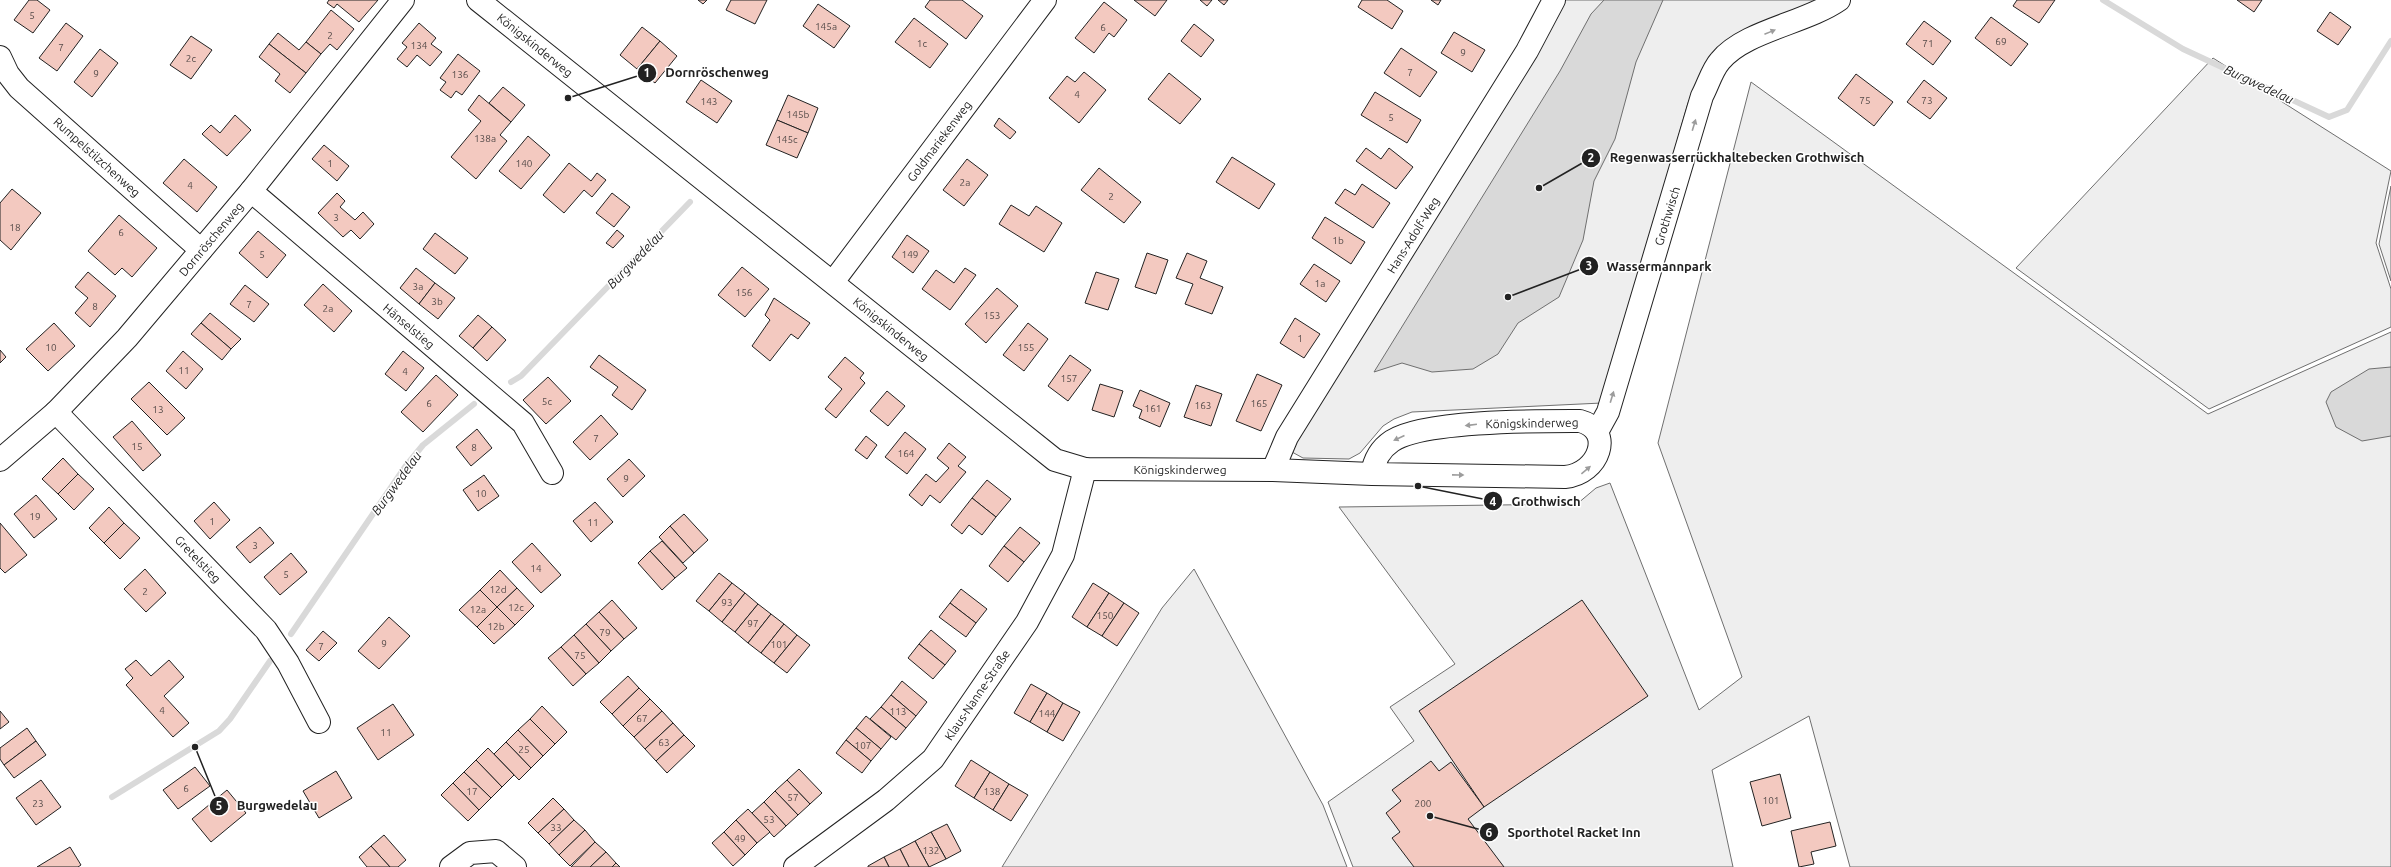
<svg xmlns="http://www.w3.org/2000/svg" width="2391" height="867" font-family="Ubuntu,sans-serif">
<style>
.green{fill:#eee;stroke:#6f6f6f}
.water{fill:#d9d9d9;stroke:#6f6f6f}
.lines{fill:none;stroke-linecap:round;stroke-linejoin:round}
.stream{stroke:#d9d9d9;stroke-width:6}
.building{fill:#f3c9c0;stroke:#222}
.minor-casing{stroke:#222;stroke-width:24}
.minor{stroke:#fff;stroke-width:22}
.oneway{fill:#9c9c9c}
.labels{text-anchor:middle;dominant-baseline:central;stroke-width:3;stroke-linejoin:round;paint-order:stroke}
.number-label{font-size:10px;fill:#564c4a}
.street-label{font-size:12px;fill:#222;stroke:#fff}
.water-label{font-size:13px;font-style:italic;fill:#222;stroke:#fff}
.leader{fill:none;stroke:#222;stroke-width:1.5}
.callout-dot{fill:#222;stroke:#fff;stroke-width:1.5}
.mark-label{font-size:12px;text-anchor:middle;font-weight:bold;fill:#fff}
.callout-label{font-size:13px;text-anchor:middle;font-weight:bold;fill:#222;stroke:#fff;stroke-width:3;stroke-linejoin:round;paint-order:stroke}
</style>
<rect width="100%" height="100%" fill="#fff"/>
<g class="green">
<path d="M1559,0H1829L1707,66L1688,103L1602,403L1412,412L1394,419L1383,426L1360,453L1349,459L1303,458L1292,452L1293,440Z"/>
<path d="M2213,58L2391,171L2376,243L2391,289V327L2209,409L2016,268Z"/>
<path d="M1751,82L2208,414L2391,332V867H1850L1809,716L1712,770L1733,867H1353L1328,802L1414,741L1390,707L1455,664L1339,507L1577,504L1596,488L1610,483L1699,710L1742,677L1658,443Z"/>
<path d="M2391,186V281L2379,244Z"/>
<path d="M1194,569L1323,805L1347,867H1002L1162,608Z"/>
</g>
<g class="water">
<path d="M1604,0H1663L1636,62L1615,139L1594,181L1583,240L1559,297L1518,323L1498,354L1473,369L1432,372L1402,363L1374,372L1560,71L1591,14Z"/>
<path d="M2391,367V436L2362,441L2336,427L2326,402L2331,392L2369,369Z"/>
</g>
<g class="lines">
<g class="stream">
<path d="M2103,0L2183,49L2329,117L2347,110L2391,41"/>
<path d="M511,382L521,376L690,202"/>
<path d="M291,634L405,467L423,445L474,404"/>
<path d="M112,797L219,731L230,719L270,661"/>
</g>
</g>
<g class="building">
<path d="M29,0H37L50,10L33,33L14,20Z"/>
<path d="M329,0H378L359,22L337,4L334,8L327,3Z"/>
<path d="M698,0H707L703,4Z"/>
<path d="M731,0H767L755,24L726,10Z"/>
<path d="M930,0H962L983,16L966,39L925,7Z"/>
<path d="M1134,0H1167L1155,16Z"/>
<path d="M1200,0H1212L1207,6Z"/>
<path d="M1218,0H1228L1224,5Z"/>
<path d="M1362,0H1387L1403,11L1392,29L1358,7Z"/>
<path d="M1431,0H1441L1438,5Z"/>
<path d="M2017,0H2055L2039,23L2013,6Z"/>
<path d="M2237,0H2262L2254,12Z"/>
<path d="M1104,2L1127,20L1114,37L1109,33L1094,53L1075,38Z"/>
<path d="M818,4L850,26L834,48L803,26Z"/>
<path d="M331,10L354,29L337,50L330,44L321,54L306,42Z"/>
<path d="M2330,12L2351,27L2338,45L2317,31Z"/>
<path d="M1991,17L2028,44L2011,66L1975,38Z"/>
<path d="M914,18L948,44L930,68L895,42Z"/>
<path d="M1924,21L1951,41L1933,65L1906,44Z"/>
<path d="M66,23L83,36L57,71L39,58Z"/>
<path d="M419,23L436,38L431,44L442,52L430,66L417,55L407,67L397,59L407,47L402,43Z"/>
<path d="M1194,24L1214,40L1201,57L1181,41Z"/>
<path d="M642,27L660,41L637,69L620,55Z"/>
<path d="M1454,32L1485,50L1472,72L1441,53Z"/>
<path d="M278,33L299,50L306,42L321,54L306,73L269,44Z"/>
<path d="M191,36L212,50L191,79L170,65Z"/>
<path d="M660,41L677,56L655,83L637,69Z"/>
<path d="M269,44L306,73L290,93L275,81L280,74L259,57Z"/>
<path d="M1401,48L1437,72L1420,97L1384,73Z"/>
<path d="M100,49L118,63L92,97L74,82Z"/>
<path d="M458,54L480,71L462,95L456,91L451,98L440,90L446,82L440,78Z"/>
<path d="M1084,72L1106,90L1079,123L1049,98L1067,76L1075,82Z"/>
<path d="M1169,73L1201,99L1180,124L1148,99Z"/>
<path d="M1856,74L1893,102L1874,126L1838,98Z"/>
<path d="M701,80L732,101L717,123L686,102Z"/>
<path d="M1924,80L1947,98L1930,119L1907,102Z"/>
<path d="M503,87L525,105L511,122L489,103Z"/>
<path d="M1375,92L1421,120L1407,143L1361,115Z"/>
<path d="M479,95L511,122L500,135L507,141L476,179L451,157L481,121L468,110Z"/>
<path d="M788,95L818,108L808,133L777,120Z"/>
<path d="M235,115L251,130L227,156L202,134L211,125L220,133Z"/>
<path d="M999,118L1016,132L1010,139L994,126Z"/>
<path d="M777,120L808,133L797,158L766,145Z"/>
<path d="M528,136L550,155L521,189L499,171Z"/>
<path d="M324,145L349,166L337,181L312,159Z"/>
<path d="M1366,148L1381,159L1389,148L1413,167L1396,189L1356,161Z"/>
<path d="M1232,157L1275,184L1259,209L1216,182Z"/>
<path d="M184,159L217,187L197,212L163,183Z"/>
<path d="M967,159L988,175L964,206L943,190Z"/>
<path d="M569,163L591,181L597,173L606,180L592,197L584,190L564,213L543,195Z"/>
<path d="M1099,168L1141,202L1124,223L1081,190Z"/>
<path d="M1362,184L1390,203L1373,228L1335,203L1345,189L1355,195Z"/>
<path d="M12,189L41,213L11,250L0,240V203Z"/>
<path d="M337,193L345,201L340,207L355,220L363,212L374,224L360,239L351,230L343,237L318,213Z"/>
<path d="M612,193L630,207L614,227L596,213Z"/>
<path d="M1011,205L1029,216L1036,206L1062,223L1044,252L999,224Z"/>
<path d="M119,215L157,248L132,277L122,268L115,275L88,251Z"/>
<path d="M1325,217L1365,242L1351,264L1312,238Z"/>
<path d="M617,230L624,236L613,248L606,243Z"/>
<path d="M258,231L286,255L267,278L239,253Z"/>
<path d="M435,233L468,258L455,274L423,249Z"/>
<path d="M907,235L929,251L913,273L892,257Z"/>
<path d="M1147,253L1168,260L1156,294L1135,287Z"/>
<path d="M1187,253L1207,261L1200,278L1223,287L1212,314L1185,304L1193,284L1176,278Z"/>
<path d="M1314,264L1340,281L1326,302L1300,284Z"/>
<path d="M742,267L769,289L745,317L718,295Z"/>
<path d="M416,268L435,283L419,304L400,288Z"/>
<path d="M965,268L976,275L950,310L922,289L936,270L954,283Z"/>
<path d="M88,272L116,296L90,327L75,313L88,298L75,287Z"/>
<path d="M1096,272L1119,279L1108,310L1085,303Z"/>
<path d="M435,283L455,298L438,319L419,304Z"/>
<path d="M323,284L352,311L334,332L304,305Z"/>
<path d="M245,285L269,304L254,322L230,304Z"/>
<path d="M997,288L1018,306L986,343L965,324Z"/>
<path d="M774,298L810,323L798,339L791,334L770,361L752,346L770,320L765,315Z"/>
<path d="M210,313L241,339L231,349L201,323Z"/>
<path d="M478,315L492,327L473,348L459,336Z"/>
<path d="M1295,318L1320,334L1304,358L1280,343Z"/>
<path d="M54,323L75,346L48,371L26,349Z"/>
<path d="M201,323L231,349L222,360L191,334Z"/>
<path d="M1028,323L1048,339L1024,371L1003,355Z"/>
<path d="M492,327L506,340L487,361L473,348Z"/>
<path d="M0,350L6,357L0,363Z"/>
<path d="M183,351L203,369L186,389L166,371Z"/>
<path d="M403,351L424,368L406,391L385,374Z"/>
<path d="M599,355L646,390L632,410L612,395L618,387L590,367Z"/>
<path d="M1070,355L1091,370L1068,401L1048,386Z"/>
<path d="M845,357L864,373L860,378L865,383L836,418L825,409L842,389L828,377Z"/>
<path d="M1257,374L1282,385L1261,431L1236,421Z"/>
<path d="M436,375L458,395L423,432L401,412Z"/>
<path d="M548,377L571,401L546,424L523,400Z"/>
<path d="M149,382L185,418L167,435L131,399Z"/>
<path d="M1100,384L1123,391L1114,417L1092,410Z"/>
<path d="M1196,385L1222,394L1211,426L1184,417Z"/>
<path d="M1140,390L1170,403L1160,427L1139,418L1142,410L1133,406Z"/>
<path d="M887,391L905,406L888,426L870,411Z"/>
<path d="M601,415L618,434L590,460L573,442Z"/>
<path d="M132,421L161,455L143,471L113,437Z"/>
<path d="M477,429L492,448L471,466L456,447Z"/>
<path d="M905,432L926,449L907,474L885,457Z"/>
<path d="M866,436L877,445L867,459L855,450Z"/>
<path d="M949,443L966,457L958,466L966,472L940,503L930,495L922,506L909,495L926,474L936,482L949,468L937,458Z"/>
<path d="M63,458L78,474L58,494L42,479Z"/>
<path d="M629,459L645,476L623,497L607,479Z"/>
<path d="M78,474L94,489L74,510L58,494Z"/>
<path d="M484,475L499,496L478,511L463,490Z"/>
<path d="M987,480L1011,499L996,517L972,498Z"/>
<path d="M36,495L57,519L34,538L14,514Z"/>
<path d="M972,498L996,517L982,535L969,525L962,534L951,525Z"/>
<path d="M214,502L230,520L210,539L194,521Z"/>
<path d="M595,502L613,522L591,542L573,521Z"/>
<path d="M109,507L124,523L104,543L89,528Z"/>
<path d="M684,514L708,540L694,553L670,526Z"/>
<path d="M0,523L27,555L5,573L0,568Z"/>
<path d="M124,523L140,538L120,559L104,543Z"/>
<path d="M670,526L694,553L683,563L659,537Z"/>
<path d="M260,527L274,543L250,563L236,547Z"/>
<path d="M1020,527L1040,543L1024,562L1004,546Z"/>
<path d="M662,541L687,568L675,578L650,551Z"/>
<path d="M532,543L561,575L541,593L512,562Z"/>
<path d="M1004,546L1024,562L1008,582L989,566Z"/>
<path d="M650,551L675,578L662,590L638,563Z"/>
<path d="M291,553L307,572L280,595L264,577Z"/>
<path d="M145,569L166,593L146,612L124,589Z"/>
<path d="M500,570L517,588L497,607L480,590Z"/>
<path d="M719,573L732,583L709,611L696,601Z"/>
<path d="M732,583L745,593L722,622L709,611Z"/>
<path d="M1093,583L1109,593L1087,627L1072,617Z"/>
<path d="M517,588L534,606L515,625L497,607Z"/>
<path d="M961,589L987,609L976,623L950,603Z"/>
<path d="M480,590L497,607L477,627L459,610Z"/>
<path d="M745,593L758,604L735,632L722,622Z"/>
<path d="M1109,593L1124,603L1102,636L1087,627Z"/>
<path d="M612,600L637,628L624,639L599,612Z"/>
<path d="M1582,600L1648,696L1484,807L1419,711Z"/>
<path d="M950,603L976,623L966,637L939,617Z"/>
<path d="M1124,603L1139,613L1117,646L1102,636Z"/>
<path d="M758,604L771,614L748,643L735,632Z"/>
<path d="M497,607L515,625L494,644L477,627Z"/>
<path d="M599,612L624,639L611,651L586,624Z"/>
<path d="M771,614L784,624L761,653L748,643Z"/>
<path d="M389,617L410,636L379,669L358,651Z"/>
<path d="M586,624L611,651L599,663L574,635Z"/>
<path d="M784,624L797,635L774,663L761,653Z"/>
<path d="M931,630L956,651L945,665L919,644Z"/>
<path d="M323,631L337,643L319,661L306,650Z"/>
<path d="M574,635L599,663L586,674L561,647Z"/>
<path d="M797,635L810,645L787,673L774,663Z"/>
<path d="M919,644L945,665L933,679L908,658Z"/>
<path d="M561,647L586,674L573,686L548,658Z"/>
<path d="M136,660L151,676L169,660L184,677L164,696L189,723L173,737L126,685L133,678L125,669Z"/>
<path d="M628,676L639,688L612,714L600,702Z"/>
<path d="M902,681L927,702L916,716L891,695Z"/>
<path d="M1031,684L1047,693L1030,722L1014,713Z"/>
<path d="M639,688L650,699L623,726L612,714Z"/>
<path d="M1047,693L1063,703L1047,732L1030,722Z"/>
<path d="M891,695L916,716L906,728L881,707Z"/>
<path d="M650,699L662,711L634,737L623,726Z"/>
<path d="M1063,703L1080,712L1063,741L1047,732Z"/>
<path d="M393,704L414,735L378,760L357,728Z"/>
<path d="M542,706L567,732L555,744L530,719Z"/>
<path d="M881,707L906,728L896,740L870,719Z"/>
<path d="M0,711L9,722L0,729Z"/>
<path d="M662,711L673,723L645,749L634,737Z"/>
<path d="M866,716L891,737L881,749L856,728Z"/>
<path d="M530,719L555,744L543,756L518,730Z"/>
<path d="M673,723L684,735L656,761L645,749Z"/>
<path d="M27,728L36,741L4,765L0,759V748Z"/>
<path d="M856,728L881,749L871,761L846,740Z"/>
<path d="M518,730L543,756L531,768L506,742Z"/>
<path d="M684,735L695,746L667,773L656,761Z"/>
<path d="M846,740L871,761L862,773L836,753Z"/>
<path d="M36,741L46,755L14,778L4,765Z"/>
<path d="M506,742L531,768L519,780L494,754Z"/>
<path d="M488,748L514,775L502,787L476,760Z"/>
<path d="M476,760L502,787L491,798L464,772Z"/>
<path d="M971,760L990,772L974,798L955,786Z"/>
<path d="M1431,761L1439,771L1451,762L1484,807L1468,819L1504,867H1414L1392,838L1400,832L1386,813L1401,801L1392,790Z"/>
<path d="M195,767L210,786L178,809L163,790Z"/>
<path d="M799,769L822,793L810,804L787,780Z"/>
<path d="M336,771L352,798L319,818L303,791Z"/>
<path d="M464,772L491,798L479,810L453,783Z"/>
<path d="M990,772L1009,784L993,810L974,798Z"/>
<path d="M1780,774L1791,818L1762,826L1750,782Z"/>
<path d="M41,780L61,807L36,825L16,798Z"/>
<path d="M787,780L810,804L798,815L775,791Z"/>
<path d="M453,783L479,810L468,821L441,795Z"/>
<path d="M1009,784L1028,795L1011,821L993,810Z"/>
<path d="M227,790L246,813L211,842L192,819Z"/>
<path d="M775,791L798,815L786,826L764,802Z"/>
<path d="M553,798L564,809L538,833L528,823Z"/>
<path d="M764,802L786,826L774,837L752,813Z"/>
<path d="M564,809L574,820L549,844L538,833Z"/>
<path d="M748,809L770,832L757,843L736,820Z"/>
<path d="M574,820L585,830L559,855L549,844Z"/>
<path d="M736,820L757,843L745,855L724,832Z"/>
<path d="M1830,822L1836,846L1811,852L1814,864L1799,867L1791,831Z"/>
<path d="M947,824L961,851L946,859L931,832Z"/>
<path d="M585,830L595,842L570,866L559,855Z"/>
<path d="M724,832L745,855L733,866L712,843Z"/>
<path d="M931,832L946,859L929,867L915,841Z"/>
<path d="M384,835L406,860L398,867H390L371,846Z"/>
<path d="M915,841L929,867H909L900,849Z"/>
<path d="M595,842L606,852L590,867H571Z"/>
<path d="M371,846L390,867H367L359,857Z"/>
<path d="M70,847L81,865L78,867H37Z"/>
<path d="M900,849L909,867H889L884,857Z"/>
<path d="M606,852L616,863L612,867H590Z"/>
<path d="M884,857L889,867H868V866Z"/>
<path d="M616,863L620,867H612Z"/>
</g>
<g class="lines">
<defs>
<g id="minor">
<path d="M478,0L1055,460L1085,469L1273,470L1372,474L1565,477C1599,474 1615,430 1580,421C1539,421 1424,420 1392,441C1380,449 1374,460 1372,474"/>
<path d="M0,57L8,74L19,88L201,250"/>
<path d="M251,191L523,423L552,473"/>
<path d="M833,282L1045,0"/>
<path d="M56,412L266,630L288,663L319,722"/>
<path d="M1597,432L1608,412L1702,96C1708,85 1712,70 1720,61C1744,31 1806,23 1839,0"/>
<path d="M0,460L56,412L127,338L251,191L403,0"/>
<path d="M1273,470L1287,437L1527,51L1554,0"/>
<path d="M451,867L470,853L496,851L515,867"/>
<path d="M795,867L886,800L933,759L1027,622L1063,555L1085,469"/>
</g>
</defs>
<use href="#minor" class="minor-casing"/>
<use href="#minor" class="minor"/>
</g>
<defs><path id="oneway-solid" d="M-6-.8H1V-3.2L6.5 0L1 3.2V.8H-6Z"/></defs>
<g class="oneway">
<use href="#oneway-solid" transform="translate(1770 32) rotate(-22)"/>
<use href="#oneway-solid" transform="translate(1694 125) rotate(-73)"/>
<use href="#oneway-solid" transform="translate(1612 397) rotate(-73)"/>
<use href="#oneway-solid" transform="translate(1471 425) rotate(173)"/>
<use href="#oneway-solid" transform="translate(1399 438) rotate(156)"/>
<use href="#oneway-solid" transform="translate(1586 470) rotate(-40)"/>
<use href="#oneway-solid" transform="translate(1458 475) rotate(1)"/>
</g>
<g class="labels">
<g class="number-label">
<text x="32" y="15">5</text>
<text x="826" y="26">145a</text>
<text x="1103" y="27">6</text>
<text x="330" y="35">2</text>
<text x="2001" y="41">69</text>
<text x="922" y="43">1c</text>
<text x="1928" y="43">71</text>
<text x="419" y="45">134</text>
<text x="61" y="47">7</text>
<text x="1463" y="52">9</text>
<text x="191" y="58">2c</text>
<text x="1410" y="72">7</text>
<text x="96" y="73">9</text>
<text x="460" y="74">136</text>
<text x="1077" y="94">4</text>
<text x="1865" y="100">75</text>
<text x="1927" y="100">73</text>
<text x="709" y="101">143</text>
<text x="798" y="114">145b</text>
<text x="1391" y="117">5</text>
<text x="485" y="138">138a</text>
<text x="787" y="139">145c</text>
<text x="330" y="163">1</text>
<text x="524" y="163">140</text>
<text x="965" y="182">2a</text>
<text x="190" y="185">4</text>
<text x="1111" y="196">2</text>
<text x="336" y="217">3</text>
<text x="15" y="227">18</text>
<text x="121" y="232">6</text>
<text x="1338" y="240">1b</text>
<text x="262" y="254">5</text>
<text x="910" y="254">149</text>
<text x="1320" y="283">1a</text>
<text x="418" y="286">3a</text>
<text x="744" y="292">156</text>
<text x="437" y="301">3b</text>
<text x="249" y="304">7</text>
<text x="95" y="306">8</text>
<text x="328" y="308">2a</text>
<text x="992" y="315">153</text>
<text x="1300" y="338">1</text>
<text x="51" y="347">10</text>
<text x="1026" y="347">155</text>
<text x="184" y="370">11</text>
<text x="405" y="371">4</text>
<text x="1069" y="378">157</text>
<text x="547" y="401">5c</text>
<text x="429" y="403">6</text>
<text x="1259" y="403">165</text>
<text x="1203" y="405">163</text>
<text x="1153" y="408">161</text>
<text x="158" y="409">13</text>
<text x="596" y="438">7</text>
<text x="137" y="446">15</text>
<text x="474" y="447">8</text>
<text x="906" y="453">164</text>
<text x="626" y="478">9</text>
<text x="481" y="493">10</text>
<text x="35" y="516">19</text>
<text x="212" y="521">1</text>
<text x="593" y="522">11</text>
<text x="255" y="545">3</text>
<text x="536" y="568">14</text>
<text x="286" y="574">5</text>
<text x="498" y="589">12d</text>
<text x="145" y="591">2</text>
<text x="727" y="602">93</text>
<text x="516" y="607">12c</text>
<text x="478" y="609">12a</text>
<text x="1105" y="615">150</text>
<text x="753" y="623">97</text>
<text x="496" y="626">12b</text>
<text x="605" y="632">79</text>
<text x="384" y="643">9</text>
<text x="779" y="644">101</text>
<text x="321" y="646">7</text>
<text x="580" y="655">75</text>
<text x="162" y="710">4</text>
<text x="898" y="711">113</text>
<text x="1047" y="713">144</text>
<text x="642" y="718">67</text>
<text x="386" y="732">11</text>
<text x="664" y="742">63</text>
<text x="863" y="745">107</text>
<text x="524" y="749">25</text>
<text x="186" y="788">6</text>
<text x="472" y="791">17</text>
<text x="992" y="791">138</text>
<text x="793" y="797">57</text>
<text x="1771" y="800">101</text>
<text x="38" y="803">23</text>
<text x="1423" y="803">200</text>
<text x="769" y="819">53</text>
<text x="556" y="827">33</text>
<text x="740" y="838">49</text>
<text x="931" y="850">132</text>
</g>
<g class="street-label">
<text transform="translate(535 45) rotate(39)">Königskinderweg</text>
<text transform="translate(939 141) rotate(-53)">Goldmariekenweg</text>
<text transform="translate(97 157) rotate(42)">Rumpelstilzchenweg</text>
<text transform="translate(1667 216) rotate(-73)">Grothwisch</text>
<text transform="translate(1413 235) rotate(-58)">Hans-Adolf-Weg</text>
<text transform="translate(211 239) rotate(-50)">Dornröschenweg</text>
<text transform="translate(409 326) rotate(40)">Hänselstieg</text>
<text transform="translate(891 329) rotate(39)">Königskinderweg</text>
<text transform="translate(1532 423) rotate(-1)">Königskinderweg</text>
<text x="1180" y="469">Königskinderweg</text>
<text transform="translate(198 559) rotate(46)">Gretelstieg</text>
<text transform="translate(977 695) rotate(-56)">Klaus-Nanne-Straße</text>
</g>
<g class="water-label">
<text transform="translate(2259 84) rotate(25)">Burgwedelau</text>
<text transform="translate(635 259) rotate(-46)">Burgwedelau</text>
<text transform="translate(396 483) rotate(-54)">Burgwedelau</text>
</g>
</g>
<path class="leader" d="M568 98L647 73M1539 188L1591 158M1508 297L1589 266M1418 486L1493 501M195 747L219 806M1430 816L1489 832"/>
<g class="callout-dot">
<circle cx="568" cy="98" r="4"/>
<circle cx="1539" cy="188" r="4"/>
<circle cx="1508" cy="297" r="4"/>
<circle cx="1418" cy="486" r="4"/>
<circle cx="195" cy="747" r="4"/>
<circle cx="1430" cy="816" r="4"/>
<circle cx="647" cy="73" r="10"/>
<circle cx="1591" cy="158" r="10"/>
<circle cx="1589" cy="266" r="10"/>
<circle cx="1493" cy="501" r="10"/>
<circle cx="219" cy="806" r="10"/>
<circle cx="1489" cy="832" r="10"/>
</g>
<g class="mark-label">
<text x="647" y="77">1</text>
<text x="1591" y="162">2</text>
<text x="1589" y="270">3</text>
<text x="1493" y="506">4</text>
<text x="219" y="810">5</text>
<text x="1489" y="837">6</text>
</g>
<g class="callout-label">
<text x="717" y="77">Dornröschenweg</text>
<text x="1737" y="162">Regenwasserrückhaltebecken Grothwisch</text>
<text x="1659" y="271">Wassermannpark</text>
<text x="1546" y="506">Grothwisch</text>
<text x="277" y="810">Burgwedelau</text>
<text x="1574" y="837">Sporthotel Racket Inn</text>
</g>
</svg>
